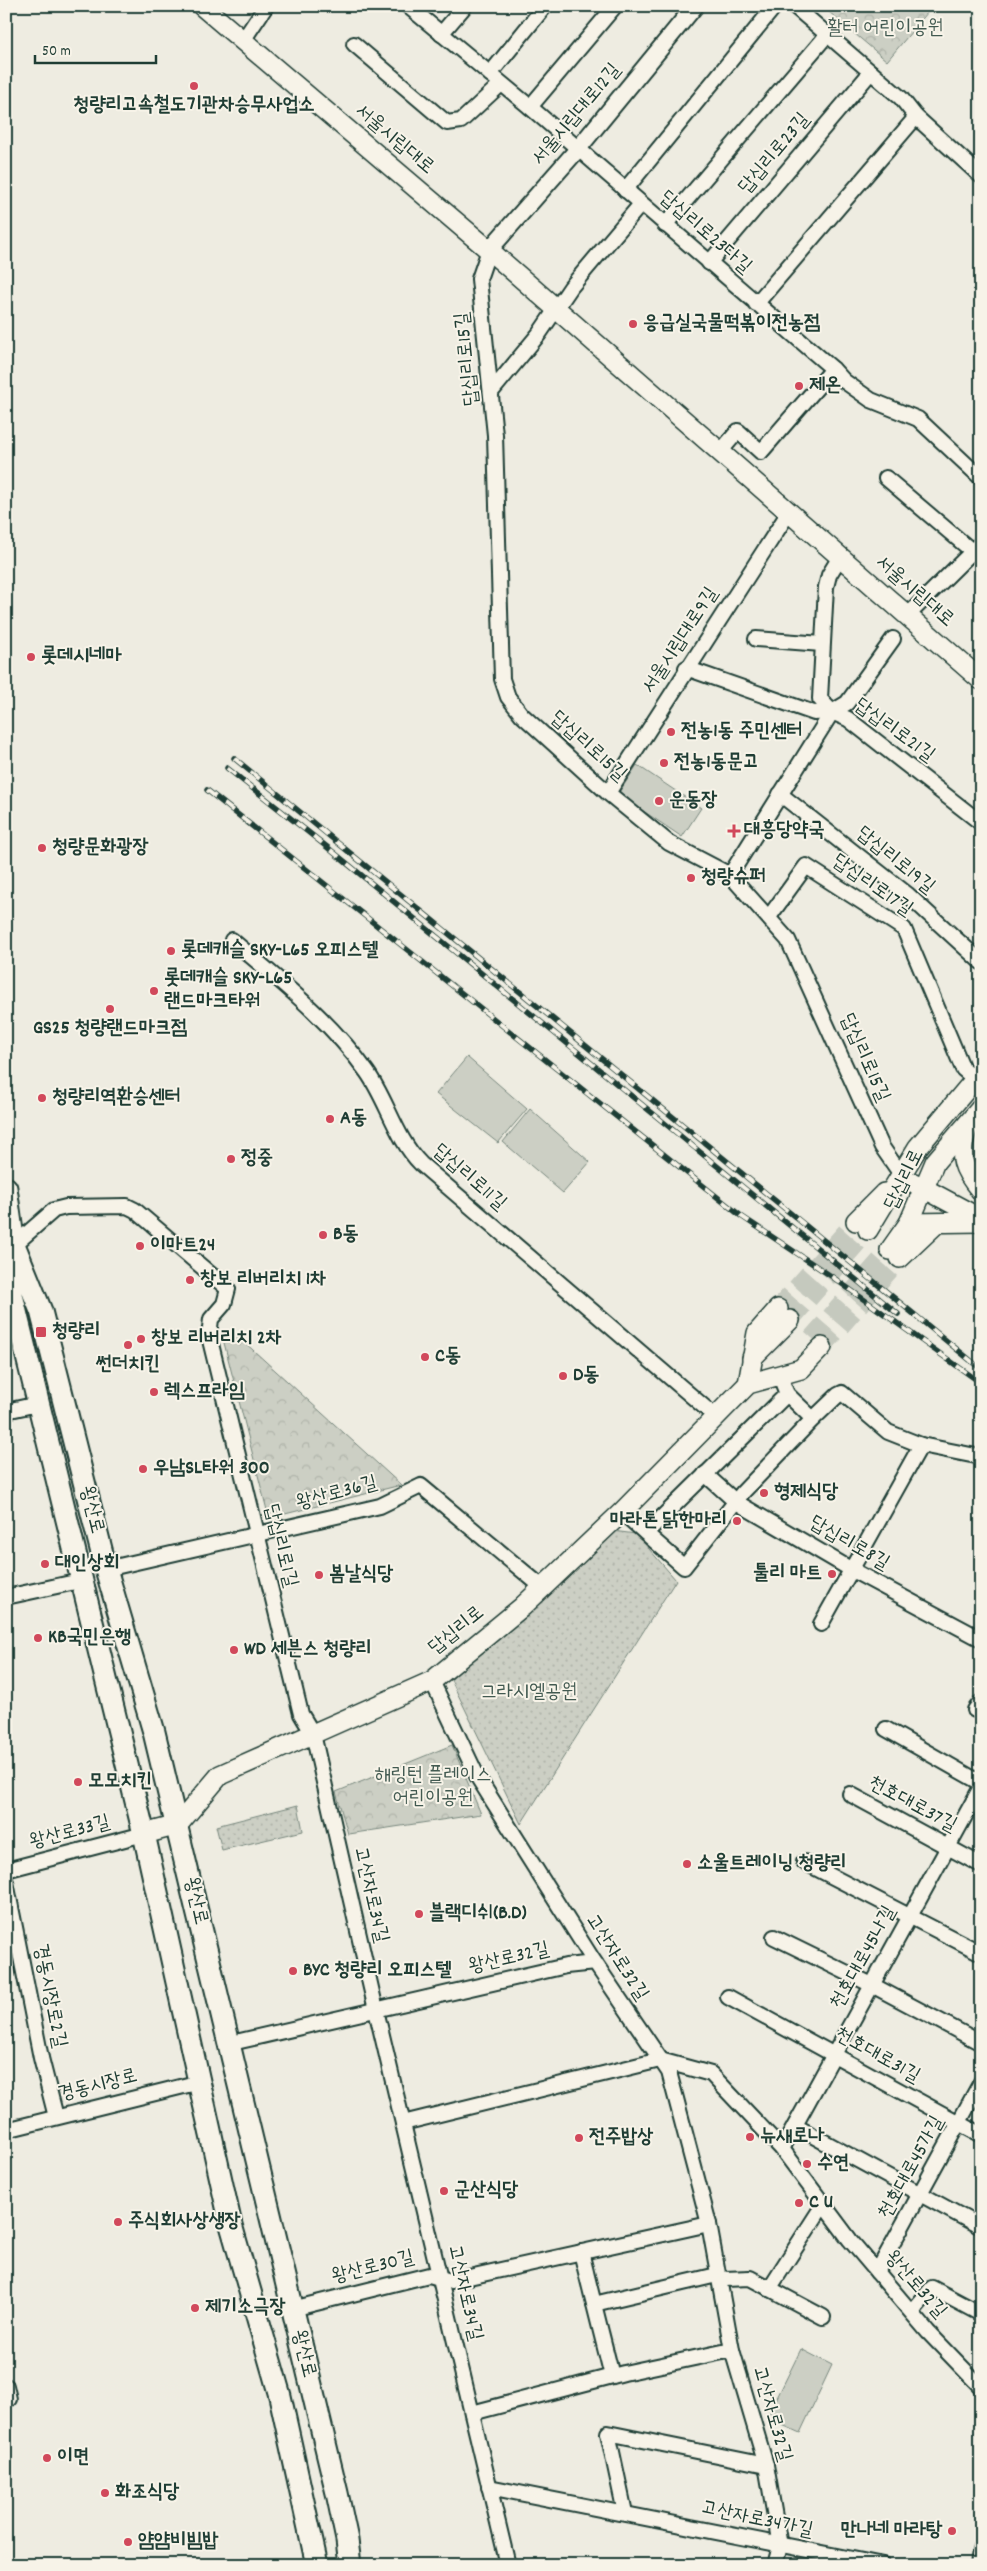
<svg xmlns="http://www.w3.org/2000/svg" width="987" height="2571" font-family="Dekko,'Poor Story',sans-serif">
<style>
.grass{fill:#cccfc4;stroke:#76867c}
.park{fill:url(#park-crowns);stroke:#76867c}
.garden{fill:url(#garden-dots);stroke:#76867c}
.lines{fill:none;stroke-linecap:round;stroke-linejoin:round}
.secondary-tunnel{stroke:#c5c9be;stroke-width:19;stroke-dasharray:19 9;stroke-linecap:butt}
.minor-casing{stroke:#1f3d34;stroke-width:18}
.tertiary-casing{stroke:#1f3d34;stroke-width:20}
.secondary-casing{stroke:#1f3d34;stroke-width:22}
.primary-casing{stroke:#1f3d34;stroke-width:25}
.minor{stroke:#f7f3e8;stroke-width:14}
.tertiary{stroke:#f7f3e8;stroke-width:16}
.secondary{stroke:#f7f3e8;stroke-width:19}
.primary{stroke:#f7f3e8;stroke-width:21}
.rail-casing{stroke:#1f3d34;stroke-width:5.5}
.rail{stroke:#f7f3e8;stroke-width:4;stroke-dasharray:11;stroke-linecap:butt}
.poi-dot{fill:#d1495b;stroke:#f7f3e8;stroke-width:2}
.labels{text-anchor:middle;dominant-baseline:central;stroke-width:4;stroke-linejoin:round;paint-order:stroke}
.park-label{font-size:20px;fill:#425a51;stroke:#f7f3e8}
.poi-label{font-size:20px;font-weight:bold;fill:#1f3d34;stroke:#f7f3e8;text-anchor:start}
.street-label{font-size:20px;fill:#1f3d34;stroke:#f7f3e8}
</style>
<defs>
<pattern id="park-crowns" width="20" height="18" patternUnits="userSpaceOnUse" patternTransform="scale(1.25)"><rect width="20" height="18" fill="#cccfc4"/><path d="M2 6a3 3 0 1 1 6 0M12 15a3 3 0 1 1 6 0" fill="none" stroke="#afb3a9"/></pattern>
<pattern id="garden-dots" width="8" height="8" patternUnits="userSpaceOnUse" patternTransform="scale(1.25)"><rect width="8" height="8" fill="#cccfc4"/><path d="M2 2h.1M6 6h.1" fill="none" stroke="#afb3a9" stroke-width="1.8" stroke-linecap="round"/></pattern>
</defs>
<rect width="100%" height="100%" fill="#eeece1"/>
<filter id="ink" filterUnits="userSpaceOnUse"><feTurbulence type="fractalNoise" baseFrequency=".02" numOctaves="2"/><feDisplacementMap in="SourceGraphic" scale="10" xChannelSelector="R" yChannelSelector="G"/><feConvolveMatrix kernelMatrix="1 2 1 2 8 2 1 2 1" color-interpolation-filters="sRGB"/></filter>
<g filter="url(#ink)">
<g class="grass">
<path d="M637,765L701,808L682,837L618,794Z"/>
<path d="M467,1057L527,1109L498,1143L436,1094Z"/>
<path d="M530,1109L590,1162L563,1193L503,1142Z"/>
<path d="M801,2349L832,2365L800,2433L767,2418Z"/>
</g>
<g class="park">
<path d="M822,6H933L887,61Z"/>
<path d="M231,1330L401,1485L269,1518L222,1335Z"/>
<path d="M452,1745L481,1814L348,1834L336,1792Z"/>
</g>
<g class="garden">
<path d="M605,1530L636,1534L676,1580L521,1824L451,1680Z"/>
<path d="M298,1805L303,1831L222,1850L216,1826Z"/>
</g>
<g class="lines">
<g class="secondary-tunnel">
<path d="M778,1309L856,1221"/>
<path d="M790,1320L868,1230"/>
<path d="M812,1338L890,1250"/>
<path d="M822,1347L900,1258"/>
</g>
<defs>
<g id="minor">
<path d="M408,6L530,107L833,369L844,381L871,400L918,419L981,478"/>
<path d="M794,6L901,98L916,117L981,176"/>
<path d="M441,34L465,6"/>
<path d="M242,42L266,6"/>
<path d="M354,44L447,123L461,121L501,84"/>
<path d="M490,74L545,6"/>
<path d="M530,107L615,6"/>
<path d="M625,190L775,6"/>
<path d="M665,225L827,35"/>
<path d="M489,250L479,279L495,435L502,679L508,697L522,715L608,793L669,843L730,875L788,940L882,1147L902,1176"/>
<path d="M709,263L871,72"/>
<path d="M756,304L916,117"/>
<path d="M492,391L539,334L571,287L641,204"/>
<path d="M720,452L738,431L761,452L833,369"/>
<path d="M886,478L972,551"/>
<path d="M907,616L981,543"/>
<path d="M756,639L822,644"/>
<path d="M686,668L814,713L832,712L848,719L981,823"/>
<path d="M832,712L820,699L826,587L829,575L840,557"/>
<path d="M608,793L789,512"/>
<path d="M780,794L907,894L981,962"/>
<path d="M730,875L832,712L847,703L893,639"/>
<path d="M769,917L806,866L904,929L963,1069L975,1079"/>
<path d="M232,940C280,981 330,1020 367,1072C387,1100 396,1139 421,1164L716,1417"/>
<path d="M14,1245L54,1210L66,1207L127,1206L135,1210L228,1289L224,1304L211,1319L209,1336L301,1714L313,1734L376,2010L508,2565"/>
<path d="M779,1374L787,1394L813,1419L838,1395L842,1393L888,1432L921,1445L981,1457"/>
<path d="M6,1411L38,1404"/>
<path d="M705,1474L736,1502L852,1570L981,1639"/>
<path d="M622,1512L684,1567L743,1492L813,1419"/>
<path d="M646,1533L787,1394"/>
<path d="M106,1569L380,1506L421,1486L542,1587"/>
<path d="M6,1597L80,1581"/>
<path d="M821,1624L921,1445"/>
<path d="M432,1681L477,1776L595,1963L669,2072L709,2224L732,2350L766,2465L780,2546L775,2565"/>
<path d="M975,1710L981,1702"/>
<path d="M886,1729L981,1783"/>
<path d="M850,1794L981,1865"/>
<path d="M804,1862L981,1953"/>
<path d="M6,1870L144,1834"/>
<path d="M6,1882L41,2058L56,2117"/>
<path d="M774,1937L872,1985L981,2043"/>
<path d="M728,1997L981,2135"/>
<path d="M227,2044L566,1966L595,1963"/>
<path d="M403,2123L660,2060L711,2074L782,2149L850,2240L928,2332L981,2387"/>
<path d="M795,2126L981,2227"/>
<path d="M6,2130L200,2082"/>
<path d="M782,2149L981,1787"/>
<path d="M581,2252L612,2376"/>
<path d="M877,2272L981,2082"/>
<path d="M769,2289L823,2205"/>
<path d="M594,2304L717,2275L725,2279L750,2278L823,2317"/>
<path d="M292,2309L429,2275L451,2281L709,2224"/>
<path d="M912,2312L932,2288L981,2314"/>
<path d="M6,2386L9,2399"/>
<path d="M472,2413L624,2373L732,2350"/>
<path d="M489,2487L883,2565"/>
<path d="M625,2513L608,2433L766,2465"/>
<path d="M978,2565L981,2546"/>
</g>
<path id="tertiary" d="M489,250L577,150L695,6"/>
<g id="secondary">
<path d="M202,6L489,250L981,680"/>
<path d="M967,1129C958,1157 962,1169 981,1191"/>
<path d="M914,1183L981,1219"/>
<path d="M856,1221L884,1193"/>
<path d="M909,1223L981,1222"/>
<path d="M868,1230L918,1147L981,1072"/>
<path d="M890,1250L909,1223L935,1162L981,1108"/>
<path d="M900,1258L935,1225"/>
<path d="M752,1358L790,1320"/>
<path d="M748,1384L757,1333L778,1309"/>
<path d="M144,1834L178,1825L220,1775L432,1681L522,1607L622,1512L748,1384L801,1369L822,1347"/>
</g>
<g id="primary">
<path d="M6,1188L14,1245L9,1282L17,1316L144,1834L231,2225L280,2396L317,2565"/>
<path d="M15,1247L41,1311L106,1569L154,1732L337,2493L347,2540L350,2565"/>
</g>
</defs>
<use href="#minor" class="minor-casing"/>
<use href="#tertiary" class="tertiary-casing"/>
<use href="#secondary" class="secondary-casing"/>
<use href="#primary" class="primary-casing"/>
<use href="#minor" class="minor"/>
<use href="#tertiary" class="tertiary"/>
<use href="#secondary" class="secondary"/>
<use href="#primary" class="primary"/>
<defs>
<g id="rail">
<path d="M234,758L981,1369"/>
<path d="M227,768L327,847L898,1314"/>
<path d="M207,790L741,1216L831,1276L981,1383"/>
</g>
</defs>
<use href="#rail" class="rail-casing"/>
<use href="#rail" class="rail"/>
</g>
</g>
<g class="poi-dot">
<circle cx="194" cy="86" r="5"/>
<circle cx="633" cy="324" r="5"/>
<circle cx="799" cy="386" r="5"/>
<circle cx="31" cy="657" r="5"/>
<circle cx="671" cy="732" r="5"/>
<circle cx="664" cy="763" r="5"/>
<circle cx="659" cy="801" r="5"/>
<path d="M731.5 823.5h5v5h5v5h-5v5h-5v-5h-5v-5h5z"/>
<circle cx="42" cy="848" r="5"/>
<circle cx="691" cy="878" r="5"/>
<circle cx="171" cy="951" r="5"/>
<circle cx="154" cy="991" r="5"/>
<circle cx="110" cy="1009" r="5"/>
<circle cx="42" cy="1098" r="5"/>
<circle cx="330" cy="1119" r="5"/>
<circle cx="231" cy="1159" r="5"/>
<circle cx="323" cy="1235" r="5"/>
<circle cx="140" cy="1246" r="5"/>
<circle cx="190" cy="1280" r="5"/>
<rect x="35" y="1326" width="12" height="12" rx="2.5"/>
<circle cx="141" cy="1339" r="5"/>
<circle cx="128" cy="1345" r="5"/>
<circle cx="425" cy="1357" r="5"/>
<circle cx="563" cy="1376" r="5"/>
<circle cx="154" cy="1392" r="5"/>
<circle cx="143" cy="1469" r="5"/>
<circle cx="764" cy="1493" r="5"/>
<circle cx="737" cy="1521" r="5"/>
<circle cx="45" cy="1564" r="5"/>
<circle cx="832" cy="1574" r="5"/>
<circle cx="319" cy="1575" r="5"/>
<circle cx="38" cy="1638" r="5"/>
<circle cx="234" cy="1650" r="5"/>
<circle cx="78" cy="1782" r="5"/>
<circle cx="687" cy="1864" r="5"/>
<circle cx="419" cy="1914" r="5"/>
<circle cx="293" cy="1971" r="5"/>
<circle cx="750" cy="2137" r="5"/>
<circle cx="579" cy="2138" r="5"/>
<circle cx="807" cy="2164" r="5"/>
<circle cx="444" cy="2191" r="5"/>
<circle cx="799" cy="2203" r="5"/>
<circle cx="118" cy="2222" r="5"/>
<circle cx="195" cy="2308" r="5"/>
<circle cx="47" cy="2458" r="5"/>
<circle cx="105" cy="2493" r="5"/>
<circle cx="952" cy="2531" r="5"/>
<circle cx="128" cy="2542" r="5"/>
</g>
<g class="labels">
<g class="park-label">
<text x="885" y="29">활터 어린이공원</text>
<text x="529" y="1693">그라시엘공원</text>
<text x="433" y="1776">해링턴 플레이스<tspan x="433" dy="23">어린이공원</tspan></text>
</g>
<g class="poi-label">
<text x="194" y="106" text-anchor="middle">청량리고속철도기관차승무사업소</text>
<text x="643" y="324">응급실국물떡볶이전농점</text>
<text x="809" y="386">제온</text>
<text x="41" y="657">롯데시네마</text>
<text x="681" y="732">전농1동 주민센터</text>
<text x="674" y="763">전농1동문고</text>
<text x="669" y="801">운동장</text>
<text x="744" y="831">대흥당약국</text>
<text x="52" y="848">청량문화광장</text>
<text x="701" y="878">청량슈퍼</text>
<text x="181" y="951">롯데캐슬 SKY-L65 오피스텔</text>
<text x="164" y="979">롯데캐슬 SKY-L65<tspan x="164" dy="23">랜드마크타워</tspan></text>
<text x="110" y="1029" text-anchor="middle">GS25 청량랜드마크점</text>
<text x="52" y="1098">청량리역환승센터</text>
<text x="340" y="1119">A동</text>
<text x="241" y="1159">정중</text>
<text x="333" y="1235">B동</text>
<text x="150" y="1246">이마트24</text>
<text x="200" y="1280">창보 리버리치 1차</text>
<text x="52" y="1332">청량리</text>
<text x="151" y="1339">창보 리버리치 2차</text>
<text x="435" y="1357">C동</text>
<text x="128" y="1365" text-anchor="middle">썬더치킨</text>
<text x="573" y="1376">D동</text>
<text x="164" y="1392">렉스프라임</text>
<text x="153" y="1469">우남SL타워 300</text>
<text x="774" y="1493">형제식당</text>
<text x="727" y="1521" text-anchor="end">마라톤 닭한마리</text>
<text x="55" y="1564">대인상회</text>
<text x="822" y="1574" text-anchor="end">툴리 마트</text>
<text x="329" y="1575">봄날식당</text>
<text x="48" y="1638">KB국민은행</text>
<text x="244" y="1650">WD 세븐스 청량리</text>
<text x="88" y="1782">모모치킨</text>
<text x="697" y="1864">소울트레이닝 청량리</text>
<text x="429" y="1914">블랙디쉬(B.D)</text>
<text x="303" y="1971">BYC 청량리 오피스텔</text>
<text x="760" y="2137">뉴새로나</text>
<text x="589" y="2138">전주밥상</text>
<text x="817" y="2164">수연</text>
<text x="454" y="2191">군산식당</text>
<text x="809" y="2203">C U</text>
<text x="128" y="2222">주식회사상생장</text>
<text x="205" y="2308">제기소극장</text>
<text x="57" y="2458">이면</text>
<text x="115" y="2493">화조식당</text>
<text x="942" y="2531" text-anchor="end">만나네 마라탕</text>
<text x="138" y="2542">얌얌비빔밥</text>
</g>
<g class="street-label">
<text transform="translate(577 115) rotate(-50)">서울시립대로12길</text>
<text transform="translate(394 140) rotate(40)">서울시립대로</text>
<text transform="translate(775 154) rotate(-50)">답십리로23길</text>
<text transform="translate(705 233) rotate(41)">답십리로23다길</text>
<text transform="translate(468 359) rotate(-96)">답십리로15길</text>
<text transform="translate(914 592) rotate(41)">서울시립대로</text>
<text transform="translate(681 641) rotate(-57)">서울시립대로9길</text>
<text transform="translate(894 731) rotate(36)">답십리로21길</text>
<text transform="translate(588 747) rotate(42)">답십리로15길</text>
<text transform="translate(895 861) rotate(39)">답십리로19길</text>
<text transform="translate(872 886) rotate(35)">답십리로17길</text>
<text transform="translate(864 1058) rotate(66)">답십리로15길</text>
<text transform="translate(469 1178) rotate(41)">답십리로11길</text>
<text transform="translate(905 1180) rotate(-64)">답십리로</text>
<text transform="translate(337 1494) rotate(-15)">왕산로36길</text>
<text transform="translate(91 1510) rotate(76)">왕산로</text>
<text transform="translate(849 1544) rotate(30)">답십리로8길</text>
<text transform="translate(280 1546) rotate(76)">답십리로1길</text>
<text transform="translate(457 1631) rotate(-39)">답십리로</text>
<text transform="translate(912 1805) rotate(28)">천호대로37길</text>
<text transform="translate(70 1833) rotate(-15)">왕산로33길</text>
<text transform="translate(370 1895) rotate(77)">고산자로34길</text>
<text transform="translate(195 1901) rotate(77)">왕산로</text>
<text transform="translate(616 1958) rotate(57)">고산자로32길</text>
<text transform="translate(864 1958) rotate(-61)">천호대로45나길</text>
<text transform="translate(509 1959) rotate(-13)">왕산로32길</text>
<text transform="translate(49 1996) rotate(79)">경동시장로2길</text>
<text transform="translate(877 2056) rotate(29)">천호대로31길</text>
<text transform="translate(98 2086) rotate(-14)">경동시장로</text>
<text transform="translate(912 2168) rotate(-61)">천호대로45가길</text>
<text transform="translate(373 2268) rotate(-14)">왕산로30길</text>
<text transform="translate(915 2285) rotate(49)">왕산로32길</text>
<text transform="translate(464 2293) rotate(77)">고산자로34길</text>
<text transform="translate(303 2354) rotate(76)">왕산로</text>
<text transform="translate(771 2414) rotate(74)">고산자로32길</text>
<text transform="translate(757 2520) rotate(12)">고산자로34가길</text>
</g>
</g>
<rect width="987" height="2571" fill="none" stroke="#f7f3e8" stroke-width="25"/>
<rect x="12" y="12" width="962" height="2546" fill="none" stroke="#1f3d34" stroke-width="2" filter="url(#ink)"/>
<path d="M35 55v8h121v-8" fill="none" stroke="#1f3d34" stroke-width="2.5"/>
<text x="42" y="55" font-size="15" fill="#1f3d34" stroke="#f7f3e8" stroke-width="4" paint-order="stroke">50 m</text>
</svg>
